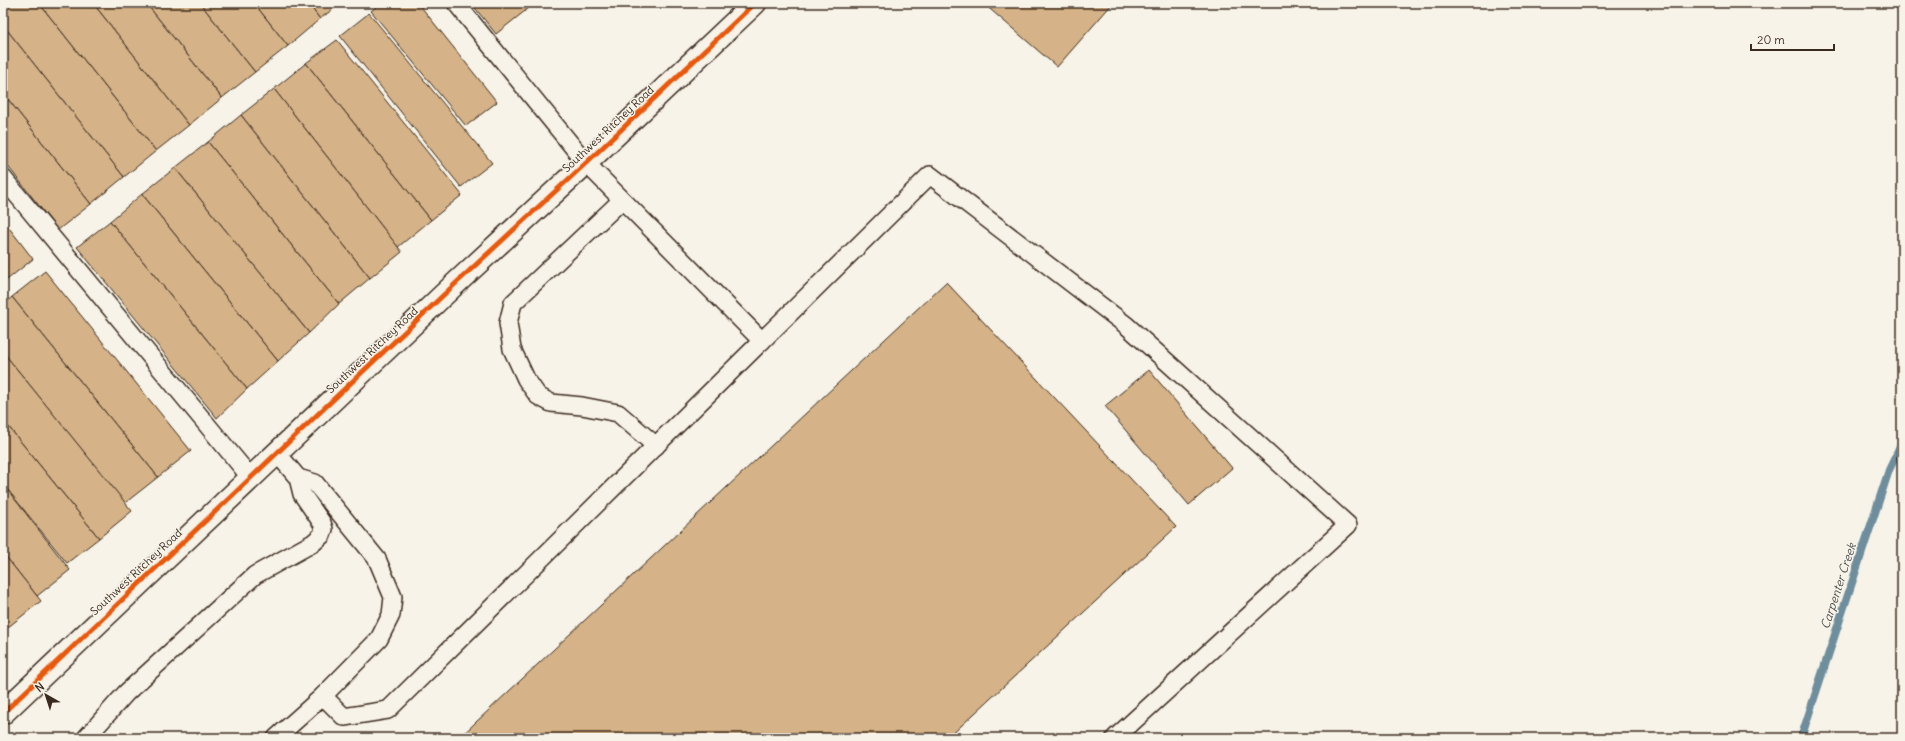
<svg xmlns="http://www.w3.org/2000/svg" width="1905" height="741" font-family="Delius,sans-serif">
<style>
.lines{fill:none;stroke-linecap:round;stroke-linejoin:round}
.stream{stroke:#6e8d9d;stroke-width:8}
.building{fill:#d5b287;stroke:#3b2a1e}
.lane-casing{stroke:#3b2a1e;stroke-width:20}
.secondary-casing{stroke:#3b2a1e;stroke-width:25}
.lane{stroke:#f7f3e8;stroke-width:17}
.secondary{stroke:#f7f3e8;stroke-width:22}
.cycleway-casing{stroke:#f7f3e8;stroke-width:8}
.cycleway{stroke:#e8590c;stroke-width:5}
.labels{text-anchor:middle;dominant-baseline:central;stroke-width:3;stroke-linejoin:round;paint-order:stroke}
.street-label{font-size:11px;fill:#3b2a1e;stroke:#f7f3e8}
.water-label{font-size:12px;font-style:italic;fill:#505353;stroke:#f7f3e8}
</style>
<rect width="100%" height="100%" fill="#f7f3e8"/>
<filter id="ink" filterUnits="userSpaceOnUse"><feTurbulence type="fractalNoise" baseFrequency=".025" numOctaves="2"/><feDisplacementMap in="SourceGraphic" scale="8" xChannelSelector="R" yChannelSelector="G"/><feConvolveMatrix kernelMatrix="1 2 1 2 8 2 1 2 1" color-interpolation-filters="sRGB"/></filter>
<g filter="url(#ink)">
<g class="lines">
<path class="stream" d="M1801,738L1889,470L1902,443"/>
</g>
<g class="building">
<path d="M3,3H39L156,151L124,177L3,25Z"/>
<path d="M39,3H93L189,125L156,151Z"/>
<path d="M93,3H146L222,98L189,125Z"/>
<path d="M146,3H200L255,72L222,98Z"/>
<path d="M200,3H254L288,46L255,72Z"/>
<path d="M254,3H308L320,19L288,46Z"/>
<path d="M308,3H341L320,19Z"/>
<path d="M381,3H418L497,102L466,126L371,11Z"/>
<path d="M471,3H535L496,34Z"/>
<path d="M983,3H1113L1057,67Z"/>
<path d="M369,13L492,163L461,187L340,36Z"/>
<path d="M3,25L124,177L91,204L3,93Z"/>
<path d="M337,40L462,195L431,220L306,63Z"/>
<path d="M306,63L431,220L398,247L274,89Z"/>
<path d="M274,89L402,252L370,278L241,115Z"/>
<path d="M3,93L91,204L58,230L3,160Z"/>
<path d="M241,115L370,278L339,304L208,142Z"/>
<path d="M208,142L339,304L309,333L175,168Z"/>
<path d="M175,168L309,333L278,361L142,194Z"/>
<path d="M142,194L278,361L247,389L110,221Z"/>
<path d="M3,220L33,259L3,283Z"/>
<path d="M110,221L247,389L217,418L77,247Z"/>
<path d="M45,271L191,451L158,477L12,297Z"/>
<path d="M946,282L1176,527L948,738H459Z"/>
<path d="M12,297L158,477L125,503L3,352V305Z"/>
<path d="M3,352L132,511L99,538L3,420Z"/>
<path d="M1149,370L1232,468L1189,505L1105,406Z"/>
<path d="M3,420L99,538L67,563L3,484Z"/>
<path d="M3,484L70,570L37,596L3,553Z"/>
<path d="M3,553L41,601L7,628L3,622Z"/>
</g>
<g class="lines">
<defs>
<g id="lane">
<path d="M456,3L586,163L762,341"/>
<path d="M3,178L251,478"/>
<path d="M622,200L513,303L508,323L512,349L526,379L538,396L551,403L582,406L618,413L656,446"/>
<path d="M323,696L344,717L388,710L930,175L1126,325L1348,525L1115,738"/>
<path d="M86,738L126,693L255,575L313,543L322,535L324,529L322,523L302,494L298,478L277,453"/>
<path d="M276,738L323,696L379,639L391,615L393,597L377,559L315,483L298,478"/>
</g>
<path id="secondary" d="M3,713L454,285L586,163L755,3"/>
</defs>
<use href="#lane" class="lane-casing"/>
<use href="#secondary" class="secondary-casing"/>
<use href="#lane" class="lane"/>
<use href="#secondary" class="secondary"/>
<defs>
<path id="cycleway" d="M3,713L454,285L586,163L755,3"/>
</defs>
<use href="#cycleway" class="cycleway-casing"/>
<use href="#cycleway" class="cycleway"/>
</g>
</g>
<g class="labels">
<g class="street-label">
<text transform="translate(608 129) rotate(-43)">Southwest Ritchey Road</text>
<text transform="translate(372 350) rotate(-43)">Southwest Ritchey Road</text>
<text transform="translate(136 572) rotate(-43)">Southwest Ritchey Road</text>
</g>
<g class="water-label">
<text transform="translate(1838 586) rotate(-72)">Carpenter Creek</text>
</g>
</g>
<rect width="1905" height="741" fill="none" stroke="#f7f3e8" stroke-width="16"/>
<rect x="8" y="8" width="1889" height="725" fill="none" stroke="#3b2a1e" stroke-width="1.5" filter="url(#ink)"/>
<g transform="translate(46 695) rotate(321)" stroke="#f7f3e8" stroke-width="3" paint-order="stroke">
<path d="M0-3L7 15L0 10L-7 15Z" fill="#3b2a1e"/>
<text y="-6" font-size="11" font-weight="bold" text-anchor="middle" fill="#3b2a1e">N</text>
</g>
<path d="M1751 44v6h83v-6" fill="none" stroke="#3b2a1e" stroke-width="2"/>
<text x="1757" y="44" font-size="12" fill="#3b2a1e" stroke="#f7f3e8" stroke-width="3" paint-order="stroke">20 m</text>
</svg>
